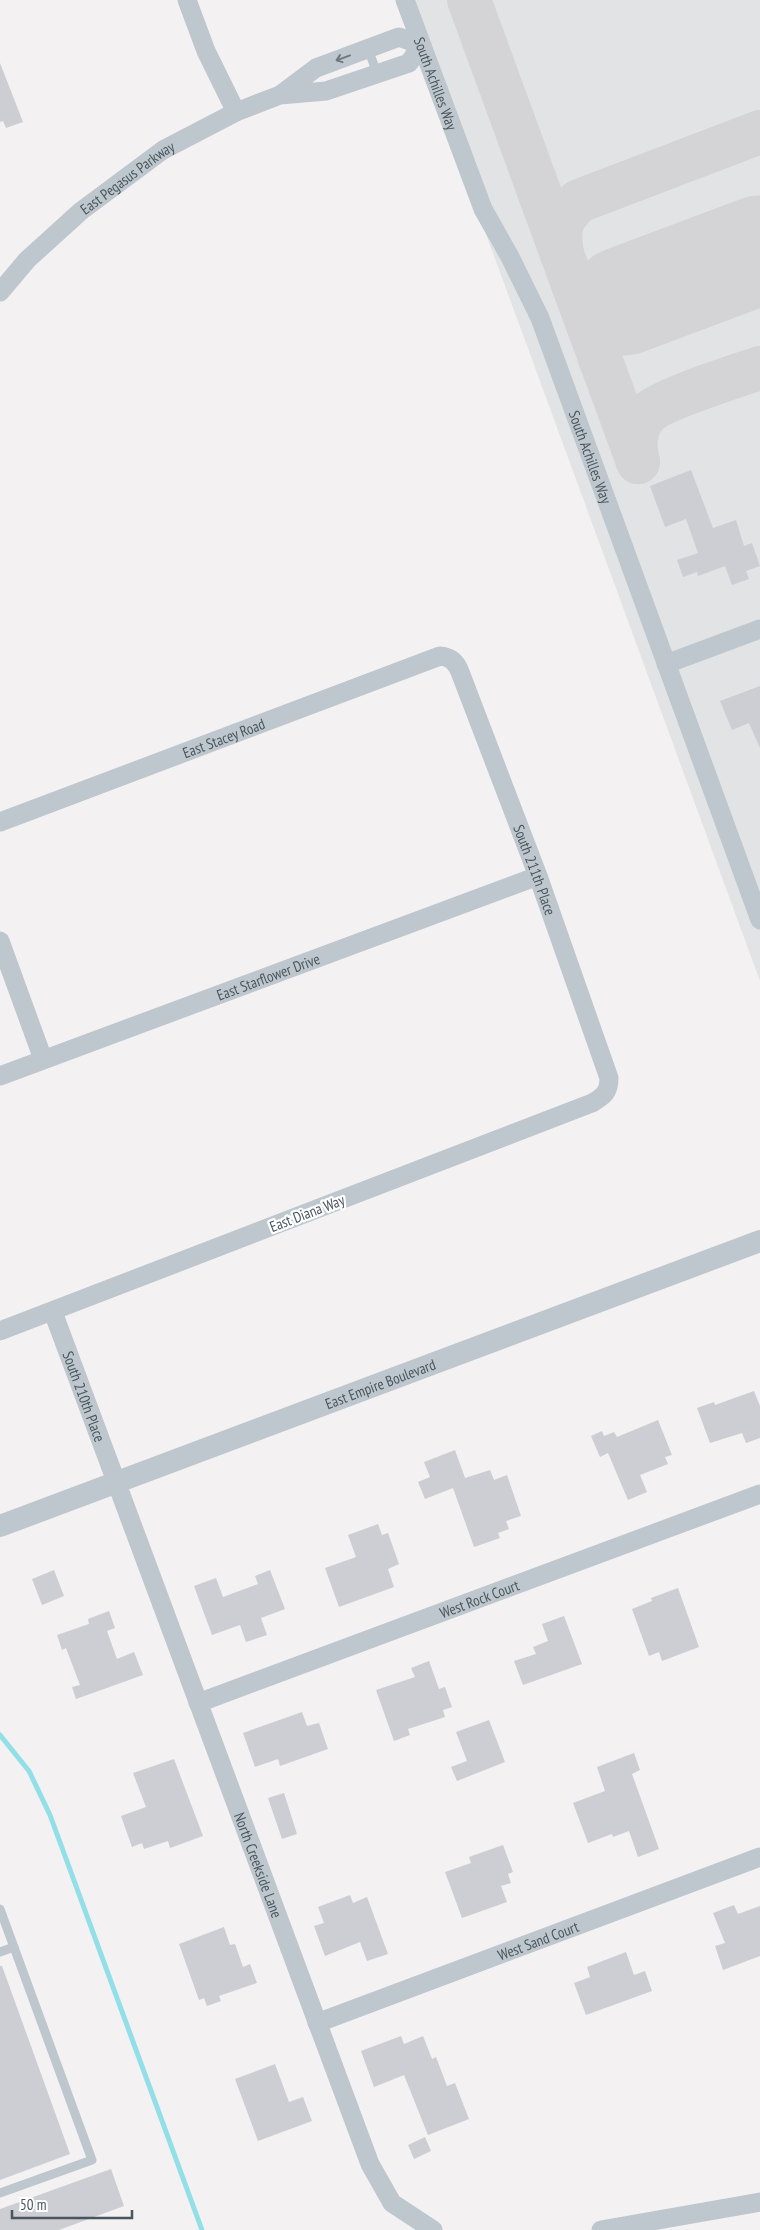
<svg xmlns="http://www.w3.org/2000/svg" width="760" height="2230" font-family="'PT Sans Narrow',sans-serif">
<style>
.airport{fill:#e1e3e5}
.lines{fill:none;stroke-linecap:round;stroke-linejoin:round}
.stream{stroke:#93dfe8;stroke-width:5}
.taxiway{stroke:#d4d4d6;stroke-width:44}
.runway{stroke:#d4d4d6;stroke-width:109}
.building{fill:#ccced3}
.service{stroke:#bec7cd;stroke-width:9}
.minor{stroke:#bec7cd;stroke-width:19}
.tertiary{stroke:#bec7cd;stroke-width:22}
.oneway{stroke:#6d787f}
.labels{text-anchor:middle;dominant-baseline:central;stroke-width:4.5;stroke-linejoin:round;paint-order:stroke}
.street-label{font-size:15px;fill:#4a565e;stroke:#fff}
</style>
<rect width="100%" height="100%" fill="#f3f1f2"/>
<path class="airport" d="M400,0H760V981L566,452Z"/>
<g class="lines">
<path class="stream" d="M0,1735L29,1771L50,1815L202,2230"/>
<g class="taxiway">
<path d="M469,0L638,462"/>
<path d="M562,254C558,229 560,218 579,201L760,132"/>
<path d="M600,359C597,334 600,314 624,301"/>
<path d="M638,462C634,445 634,429 646,415C659,400 737,376 760,368"/>
</g>
<path class="runway" d="M624,301L760,250"/>
</g>
<g class="building">
<path d="M0,63L23,122L6,128L3,121L0,122Z"/>
<path d="M691,470L713,528L736,520L744,546L752,543L760,566L746,571L749,579L732,585L725,566L698,576L697,572L683,577L677,560L698,553L686,519L665,527L650,486Z"/>
<path d="M760,686V748L749,723L732,730L720,701Z"/>
<path d="M754,1391L760,1406V1438L746,1443L742,1433L710,1443L697,1408L714,1402L715,1405Z"/>
<path d="M658,1420L672,1455L665,1457L668,1464L640,1475L647,1492L628,1500L608,1453L600,1457L591,1436L602,1431L604,1436L614,1432L617,1437Z"/>
<path d="M455,1450L465,1478L490,1470L494,1480L507,1475L521,1516L506,1521L509,1529L498,1533L500,1538L474,1547L453,1488L425,1499L418,1482L430,1477L424,1462Z"/>
<path d="M378,1524L382,1535L388,1533L399,1564L388,1569L394,1587L339,1607L325,1568L356,1557L348,1535Z"/>
<path d="M54,1570L64,1596L42,1605L32,1579Z"/>
<path d="M270,1570L285,1609L261,1618L267,1635L246,1642L240,1625L212,1635L194,1586L216,1578L223,1597L258,1584L255,1576Z"/>
<path d="M678,1588L699,1647L662,1661L659,1652L649,1656L632,1609L652,1601L651,1598Z"/>
<path d="M109,1611L115,1628L107,1631L117,1659L134,1652L143,1675L76,1699L72,1687L80,1685L66,1648L62,1650L57,1635L89,1624L88,1619Z"/>
<path d="M564,1616L582,1664L523,1685L514,1661L536,1654L533,1647L548,1641L542,1624Z"/>
<path d="M429,1661L439,1689L445,1687L452,1707L443,1710L445,1717L408,1729L410,1735L394,1741L376,1690L415,1677L411,1668Z"/>
<path d="M302,1712L307,1726L319,1723L328,1749L280,1766L278,1759L255,1767L243,1733Z"/>
<path d="M489,1720L505,1762L457,1781L451,1767L467,1761L456,1732Z"/>
<path d="M634,1753L640,1770L632,1774L659,1849L638,1857L629,1831L613,1837L612,1834L588,1843L573,1803L605,1791L597,1767Z"/>
<path d="M174,1759L203,1836L170,1848L168,1841L144,1849L142,1843L132,1847L121,1816L146,1807L133,1773Z"/>
<path d="M284,1793L297,1834L282,1839L268,1798Z"/>
<path d="M503,1845L513,1872L508,1874L511,1883L501,1886L507,1902L462,1918L445,1872L471,1863L469,1857Z"/>
<path d="M350,1895L353,1903L367,1897L388,1954L367,1961L360,1942L325,1956L314,1926L324,1923L318,1907Z"/>
<path d="M734,1905L738,1914L760,1906V1956L723,1970L715,1946L725,1943L713,1913Z"/>
<path d="M224,1927L230,1945L235,1944L243,1967L250,1964L257,1983L219,1996L221,2001L207,2006L204,1998L199,2000L179,1944Z"/>
<path d="M626,1952L634,1975L645,1971L652,1991L586,2015L574,1983L590,1977L587,1967Z"/>
<path d="M0,1966H2L70,2154L0,2180Z"/>
<path d="M401,2036L404,2044L423,2036L432,2059L436,2057L447,2086L455,2083L469,2119L428,2135L404,2075L374,2087L361,2051Z"/>
<path d="M275,2064L289,2102L303,2097L312,2121L258,2141L235,2079Z"/>
<path d="M425,2137L431,2151L414,2159L408,2145Z"/>
<path d="M111,2169L124,2206L59,2230H0V2209Z"/>
</g>
<g class="lines">
<g class="service">
<path d="M368,49L377,73"/>
<path d="M0,1909L92,2160L0,2193"/>
<path d="M0,1952L14,1947"/>
</g>
<g class="minor">
<path d="M187,0L206,51L236,112"/>
<path id="s1" d="M405,0L483,209L510,257L540,318L760,920"/>
<path id="s2" d="M0,292L27,260L81,211L163,150L236,112L280,95L316,68L399,37L421,45L409,63L326,91L280,95"/>
<path d="M666,664L760,629"/>
<path id="s3" d="M0,822L440,656C451,657 456,662 460,672L538,876L609,1078C609,1092 604,1096 592,1103L0,1331"/>
<path d="M0,941L43,1059"/>
<path id="s4" d="M0,1076L538,876"/>
<path id="s5" d="M53,1312L370,2164L392,2203L433,2230"/>
<path id="s6" d="M198,1703L760,1494"/>
<path id="s7" d="M317,2023L760,1857"/>
<path d="M601,2230L760,2202"/>
</g>
<path class="tertiary" id="s8" d="M0,1526L760,1241"/>
</g>
<defs><path id="oneway-shaft" d="M-6 0H5M1.5-3L5.5 0L1.5 3" fill="none" stroke-width="1.6" stroke-linecap="round" stroke-linejoin="round" transform="scale(1.25)"/></defs>
<use class="oneway" href="#oneway-shaft" transform="translate(343 58) rotate(160)"/>
<g class="labels">
<g class="street-label">
<text stroke="none"><textPath href="#s1" startOffset="89">South Achilles Way</textPath></text>
<text stroke="none"><textPath href="#s2" startOffset="172">East Pegasus Parkway</textPath></text>
<text stroke="none"><textPath href="#s1" startOffset="494">South Achilles Way</textPath></text>
<text stroke="none"><textPath href="#s3" startOffset="239">East Stacey Road</textPath></text>
<text stroke="none"><textPath href="#s3" startOffset="709">South 211th Place</textPath></text>
<text stroke="none"><textPath href="#s4" startOffset="286">East Starflower Drive</textPath></text>
<text transform="translate(307 1213) rotate(-21)">East Diana Way</text>
<text stroke="none"><textPath href="#s8" startOffset="406">East Empire Boulevard</textPath></text>
<text stroke="none"><textPath href="#s5" startOffset="90">South 210th Place</textPath></text>
<text stroke="none"><textPath href="#s6" startOffset="300">West Rock Court</textPath></text>
<text stroke="none"><textPath href="#s5" startOffset="590">North Creekside Lane</textPath></text>
<text stroke="none"><textPath href="#s7" startOffset="236">West Sand Court</textPath></text>
</g>
</g>
<path d="M12 2210v8h120v-8" fill="none" stroke="#4a565e" stroke-width="2.5"/>
<text x="20" y="2210" font-size="15" fill="#4a565e" stroke="#ffffff" stroke-width="4" paint-order="stroke">50 m</text>
</svg>
